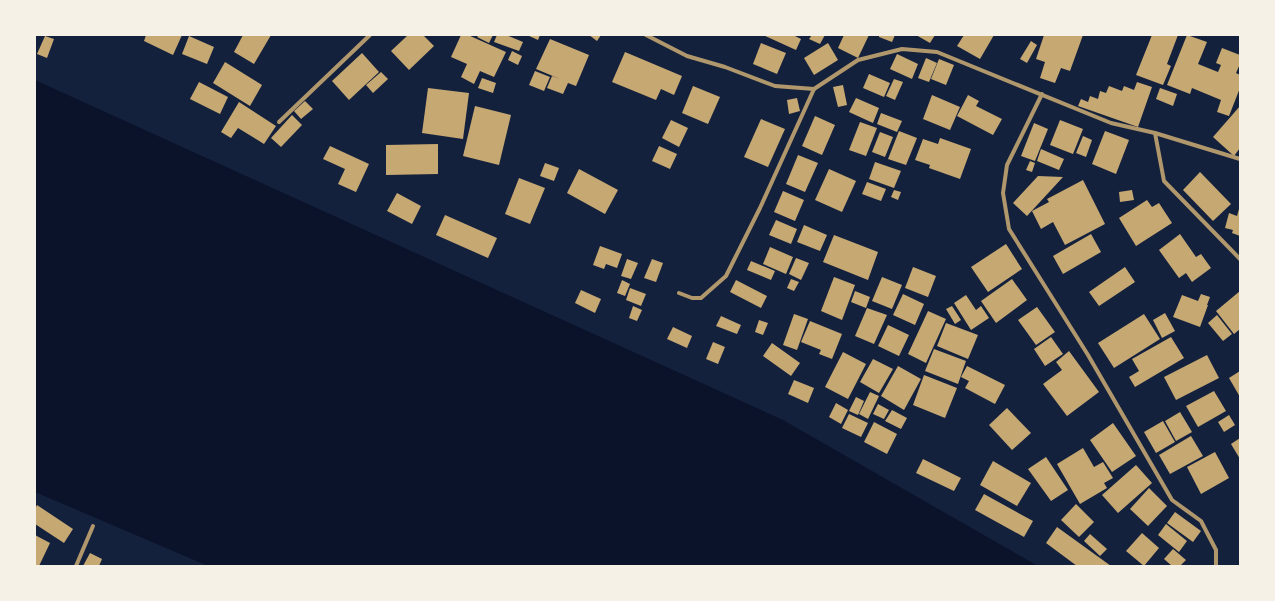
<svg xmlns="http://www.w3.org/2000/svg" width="1275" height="601" font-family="'Sofia Sans Condensed',sans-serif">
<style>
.water{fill:#0b132b}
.building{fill:#c6a872}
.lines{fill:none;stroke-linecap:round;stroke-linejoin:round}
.minor{stroke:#b1986c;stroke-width:4}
</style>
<rect width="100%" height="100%" fill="#14213d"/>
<path class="water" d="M35,80L783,420L1038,566H208L35,492Z"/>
<g class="building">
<path d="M146,35H182L173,55L144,41Z"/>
<path d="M243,35H271L254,64L234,52Z"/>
<path d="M408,35H423L434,46L409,70L391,51Z"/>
<path d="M461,35H468L506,52L494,77L480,71L474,84L461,77L467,64L451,57Z"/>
<path d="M479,35H493L489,43L477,37Z"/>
<path d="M497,35H506L523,42L519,51L494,42Z"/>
<path d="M527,35H540L538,40Z"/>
<path d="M589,35H601L597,41Z"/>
<path d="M763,35H793L801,39L796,50Z"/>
<path d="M812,35H825L820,44L809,39Z"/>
<path d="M844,35H869L858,58L838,48Z"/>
<path d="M879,35H895L892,42L879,37Z"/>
<path d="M916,35H935L930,43Z"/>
<path d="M964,35H994L980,59L957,46Z"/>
<path d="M1044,35H1083L1070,71L1061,68L1055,83L1040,78L1045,62L1036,59Z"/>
<path d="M1152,35H1178L1167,64L1171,66L1163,85L1136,75Z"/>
<path d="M1187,35L1207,42L1198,64L1218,72L1221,65L1216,63L1222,48L1240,55V64L1236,73L1240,75V88L1229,116L1217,112L1221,100L1192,88L1190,94L1167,85Z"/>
<path d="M45,36L54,39L47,58L37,54Z"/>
<path d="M189,36L214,47L207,64L182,54Z"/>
<path d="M550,39L589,55L576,86L568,83L563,94L547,88L552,76L560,79L536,69Z"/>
<path d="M1031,41L1037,45L1027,63L1020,59Z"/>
<path d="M761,43L786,53L777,74L753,64Z"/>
<path d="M828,43L838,60L814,75L804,58Z"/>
<path d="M512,51L522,56L518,65L508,60Z"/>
<path d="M625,52L682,76L674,95L661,89L656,100L612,82Z"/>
<path d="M362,53L379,72L349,100L332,81Z"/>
<path d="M897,54L918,64L912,79L890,69Z"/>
<path d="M926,58L937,63L929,82L918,78Z"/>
<path d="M939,59L954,65L946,85L931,79Z"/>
<path d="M225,62L262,85L250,106L213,83Z"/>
<path d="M535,71L550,77L544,91L529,85Z"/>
<path d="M381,72L388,79L373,93L366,85Z"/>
<path d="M869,74L890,83L884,97L863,88Z"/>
<path d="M482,78L496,83L493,93L478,88Z"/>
<path d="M894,79L903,82L895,100L886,96Z"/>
<path d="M199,82L228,97L220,114L190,99Z"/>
<path d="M1137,82L1152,87L1138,127L1078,106L1081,99L1088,102L1090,96L1098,99L1100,91L1106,93L1109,86L1122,91L1124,86L1134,90Z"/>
<path d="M843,85L847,105L838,107L833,87Z"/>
<path d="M693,86L720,97L708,124L682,113Z"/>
<path d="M428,88L469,93L463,139L422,133Z"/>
<path d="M1160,88L1177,94L1173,106L1156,99Z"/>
<path d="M932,95L960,107L950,130L923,119Z"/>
<path d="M968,95L979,101L976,106L1002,119L993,135L957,116Z"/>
<path d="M797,98L800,111L789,114L787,100Z"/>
<path d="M856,98L879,108L873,123L849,112Z"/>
<path d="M305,101L313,109L301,119L294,111Z"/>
<path d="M239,102L276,126L264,144L238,128L231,138L221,132Z"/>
<path d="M475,106L511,115L499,165L463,156Z"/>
<path d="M1240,106V148L1234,156L1213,137Z"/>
<path d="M881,113L902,121L897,132L877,124Z"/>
<path d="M292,115L302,125L281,147L271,138Z"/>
<path d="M815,116L835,125L822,155L802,146Z"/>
<path d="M761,119L785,129L768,167L744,157Z"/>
<path d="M671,120L688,128L679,147L662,138Z"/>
<path d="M1060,120L1083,129L1073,154L1050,145Z"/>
<path d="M860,122L877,128L866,156L849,150Z"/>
<path d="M1034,123L1048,129L1035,161L1021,156Z"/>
<path d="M899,131L917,138L906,165L888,159Z"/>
<path d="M1105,131L1129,140L1116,174L1092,164Z"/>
<path d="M880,132L893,137L885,157L872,152Z"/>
<path d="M1083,136L1092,140L1086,157L1076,153Z"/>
<path d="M940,138L971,149L960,179L929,168L930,165L915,160L923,139L938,144Z"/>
<path d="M438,144V174L386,175V145Z"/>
<path d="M330,146L369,164L356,192L338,184L345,169L323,159Z"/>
<path d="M659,146L677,154L670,169L652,161Z"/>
<path d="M1041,149L1064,159L1059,170L1037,161Z"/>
<path d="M798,155L818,163L805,192L786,184Z"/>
<path d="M1030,161L1035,163L1032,172L1026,170Z"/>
<path d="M875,162L901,171L894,188L869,179Z"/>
<path d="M545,163L559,168L554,181L540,176Z"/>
<path d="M579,169L618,190L605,214L567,193Z"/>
<path d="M829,169L856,181L842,212L815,200Z"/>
<path d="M1200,172L1231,204L1213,221L1183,190Z"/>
<path d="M1038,176L1063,177L1027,216L1013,203Z"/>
<path d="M519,178L545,188L530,224L505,214Z"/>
<path d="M1083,180L1105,224L1065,245L1053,222L1041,229L1032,211L1049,202L1047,199Z"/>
<path d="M867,182L886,189L881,201L862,194Z"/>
<path d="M894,190L901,192L898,200L891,197Z"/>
<path d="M1132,190L1134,200L1120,202L1119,192Z"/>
<path d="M783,191L804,200L795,221L774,212Z"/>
<path d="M397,193L421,206L412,224L387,211Z"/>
<path d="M1147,200L1152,207L1159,203L1172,223L1136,246L1119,218Z"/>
<path d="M1239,209L1240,210V236L1232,233L1233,230L1225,228L1229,213L1237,216Z"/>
<path d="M445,215L497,238L488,258L436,235Z"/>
<path d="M776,220L797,229L791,244L769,235Z"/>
<path d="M804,225L827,235L820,251L797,242Z"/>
<path d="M1091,234L1101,252L1063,274L1053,256Z"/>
<path d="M1180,234L1196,257L1201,254L1211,268L1192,282L1186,273L1179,278L1159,250Z"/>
<path d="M834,235L878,252L868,280L823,262Z"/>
<path d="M1006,244L1022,269L988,292L971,267Z"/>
<path d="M600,246L622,254L617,268L606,264L604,269L593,265Z"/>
<path d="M770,247L793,257L786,274L763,264Z"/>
<path d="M796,258L809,263L801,280L789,274Z"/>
<path d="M627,259L638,263L631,279L621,276Z"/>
<path d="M652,259L663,263L656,282L644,278Z"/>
<path d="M751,261L775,271L771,280L747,270Z"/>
<path d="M913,267L936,276L928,297L905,288Z"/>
<path d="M1125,267L1135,282L1099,306L1089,292Z"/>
<path d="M834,277L855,285L842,320L821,311Z"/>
<path d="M882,277L902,285L892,309L872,301Z"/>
<path d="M791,279L799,282L794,291L787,288Z"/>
<path d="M1012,279L1027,300L996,323L981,301Z"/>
<path d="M622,280L630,284L625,296L617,293Z"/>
<path d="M736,280L767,296L761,308L730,292Z"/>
<path d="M630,288L646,294L641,306L626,300Z"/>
<path d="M581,290L601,299L595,313L575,303Z"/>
<path d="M855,291L870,297L866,308L851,302Z"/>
<path d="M1240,291V329L1234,334L1216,311Z"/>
<path d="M903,294L924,304L915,325L893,315Z"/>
<path d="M1201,294L1210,297L1207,305H1208L1200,327L1173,317L1182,295L1198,301Z"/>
<path d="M966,295L976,310L981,306L989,318L971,330L954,303Z"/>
<path d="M633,306L642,310L637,321L629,318Z"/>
<path d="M952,306L961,320L955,324L946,309Z"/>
<path d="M1037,307L1055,332L1036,345L1018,320Z"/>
<path d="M867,308L887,315L874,344L855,336Z"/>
<path d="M928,311L946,319L926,363L908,354Z"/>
<path d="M1165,313L1175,331L1162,338L1153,320Z"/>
<path d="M794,314L808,319L797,350L783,345Z"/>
<path d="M1144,314L1160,339L1114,368L1098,343Z"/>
<path d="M1217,315L1232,334L1223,341L1208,323Z"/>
<path d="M721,316L741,325L737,334L716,326Z"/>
<path d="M759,320L768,323L763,335L755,332Z"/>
<path d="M810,321L842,334L832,359L819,354L821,350L801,342Z"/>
<path d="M946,323L978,335L968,359L937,346Z"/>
<path d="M888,325L909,335L899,356L878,346Z"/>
<path d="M673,327L692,336L687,348L667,339Z"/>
<path d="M1051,337L1063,354L1045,366L1034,349Z"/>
<path d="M1171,337L1184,358L1135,387L1129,377L1139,371L1132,359Z"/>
<path d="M713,342L725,347L718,364L706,359Z"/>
<path d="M772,343L800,363L791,376L763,356Z"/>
<path d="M934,349L966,361L958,384L925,371Z"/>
<path d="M1069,351L1099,392L1067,416L1043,384L1062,370L1056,362Z"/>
<path d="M843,352L866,364L848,399L825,387Z"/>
<path d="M1207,355L1219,378L1176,400L1164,377Z"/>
<path d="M873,359L893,369L879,393L860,382Z"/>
<path d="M898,366L921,379L904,410L881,396Z"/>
<path d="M967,366L1005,385L995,404L965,388L969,381L961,377Z"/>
<path d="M1240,371V397L1229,378Z"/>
<path d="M924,375L957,388L945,418L913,405Z"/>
<path d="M794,380L814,388L808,403L788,394Z"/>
<path d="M1214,391L1226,411L1198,427L1186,406Z"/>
<path d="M870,392L879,396L868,419L859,414Z"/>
<path d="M856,397L864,401L858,415L849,411Z"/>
<path d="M836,403L848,410L841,424L829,417Z"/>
<path d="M878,404L889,410L884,419L873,414Z"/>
<path d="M1007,408L1031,433L1012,450L989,425Z"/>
<path d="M892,410L907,418L901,429L885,421Z"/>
<path d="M1180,412L1192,432L1176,441L1165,421Z"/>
<path d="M849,414L868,423L861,437L842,428Z"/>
<path d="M1229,415L1235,425L1224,432L1218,422Z"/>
<path d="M1163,421L1175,442L1156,453L1144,432Z"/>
<path d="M874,422L897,434L887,454L864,442Z"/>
<path d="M1113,423L1136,456L1112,472L1090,440Z"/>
<path d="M1191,436L1203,456L1170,474L1159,455Z"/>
<path d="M1240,438V459L1231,444Z"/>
<path d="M1083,448L1094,467L1103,462L1113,478L1104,483L1107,488L1080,504L1057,464Z"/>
<path d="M1215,452L1229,478L1201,494L1187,467Z"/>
<path d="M1046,457L1068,490L1051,501L1028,469Z"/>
<path d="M923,459L961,478L954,491L916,473Z"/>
<path d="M993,461L1031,483L1017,506L980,485Z"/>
<path d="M1136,465L1152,483L1118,513L1102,495Z"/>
<path d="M1149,488L1167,506L1148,526L1130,509Z"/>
<path d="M984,494L1033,521L1024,537L975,510Z"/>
<path d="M1076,504L1094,522L1079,537L1061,520Z"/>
<path d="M37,505L73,529L64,543L35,524V509Z"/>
<path d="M1175,512L1201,531L1193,542L1167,523Z"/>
<path d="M1166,524L1187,541L1179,552L1158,535Z"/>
<path d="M1057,527L1111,566H1077L1046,543Z"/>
<path d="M1142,533L1159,548L1144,566L1126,551Z"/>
<path d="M1090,534L1107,549L1100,556L1084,541Z"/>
<path d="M35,535L50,543L39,566H35Z"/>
<path d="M1173,549L1186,560L1180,566H1172L1164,559Z"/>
<path d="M90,553L102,559L99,566H83Z"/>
</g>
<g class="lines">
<g class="minor">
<path d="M646,35L687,56L725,67L775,86L814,89L858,60L902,49L937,52L1111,123L1155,133L1240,159"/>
<path d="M1042,94L1007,165L1003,193L1009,229L1088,355L1172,500L1201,521L1216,550V566"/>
<path d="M279,122L370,35"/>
<path d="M1155,133L1164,181L1240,259"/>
<path d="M679,293L692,298H701L726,276L760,208L814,89"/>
<path d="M76,566L93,526"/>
</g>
</g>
<rect width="1275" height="601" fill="none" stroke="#f6f1e7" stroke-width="72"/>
</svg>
